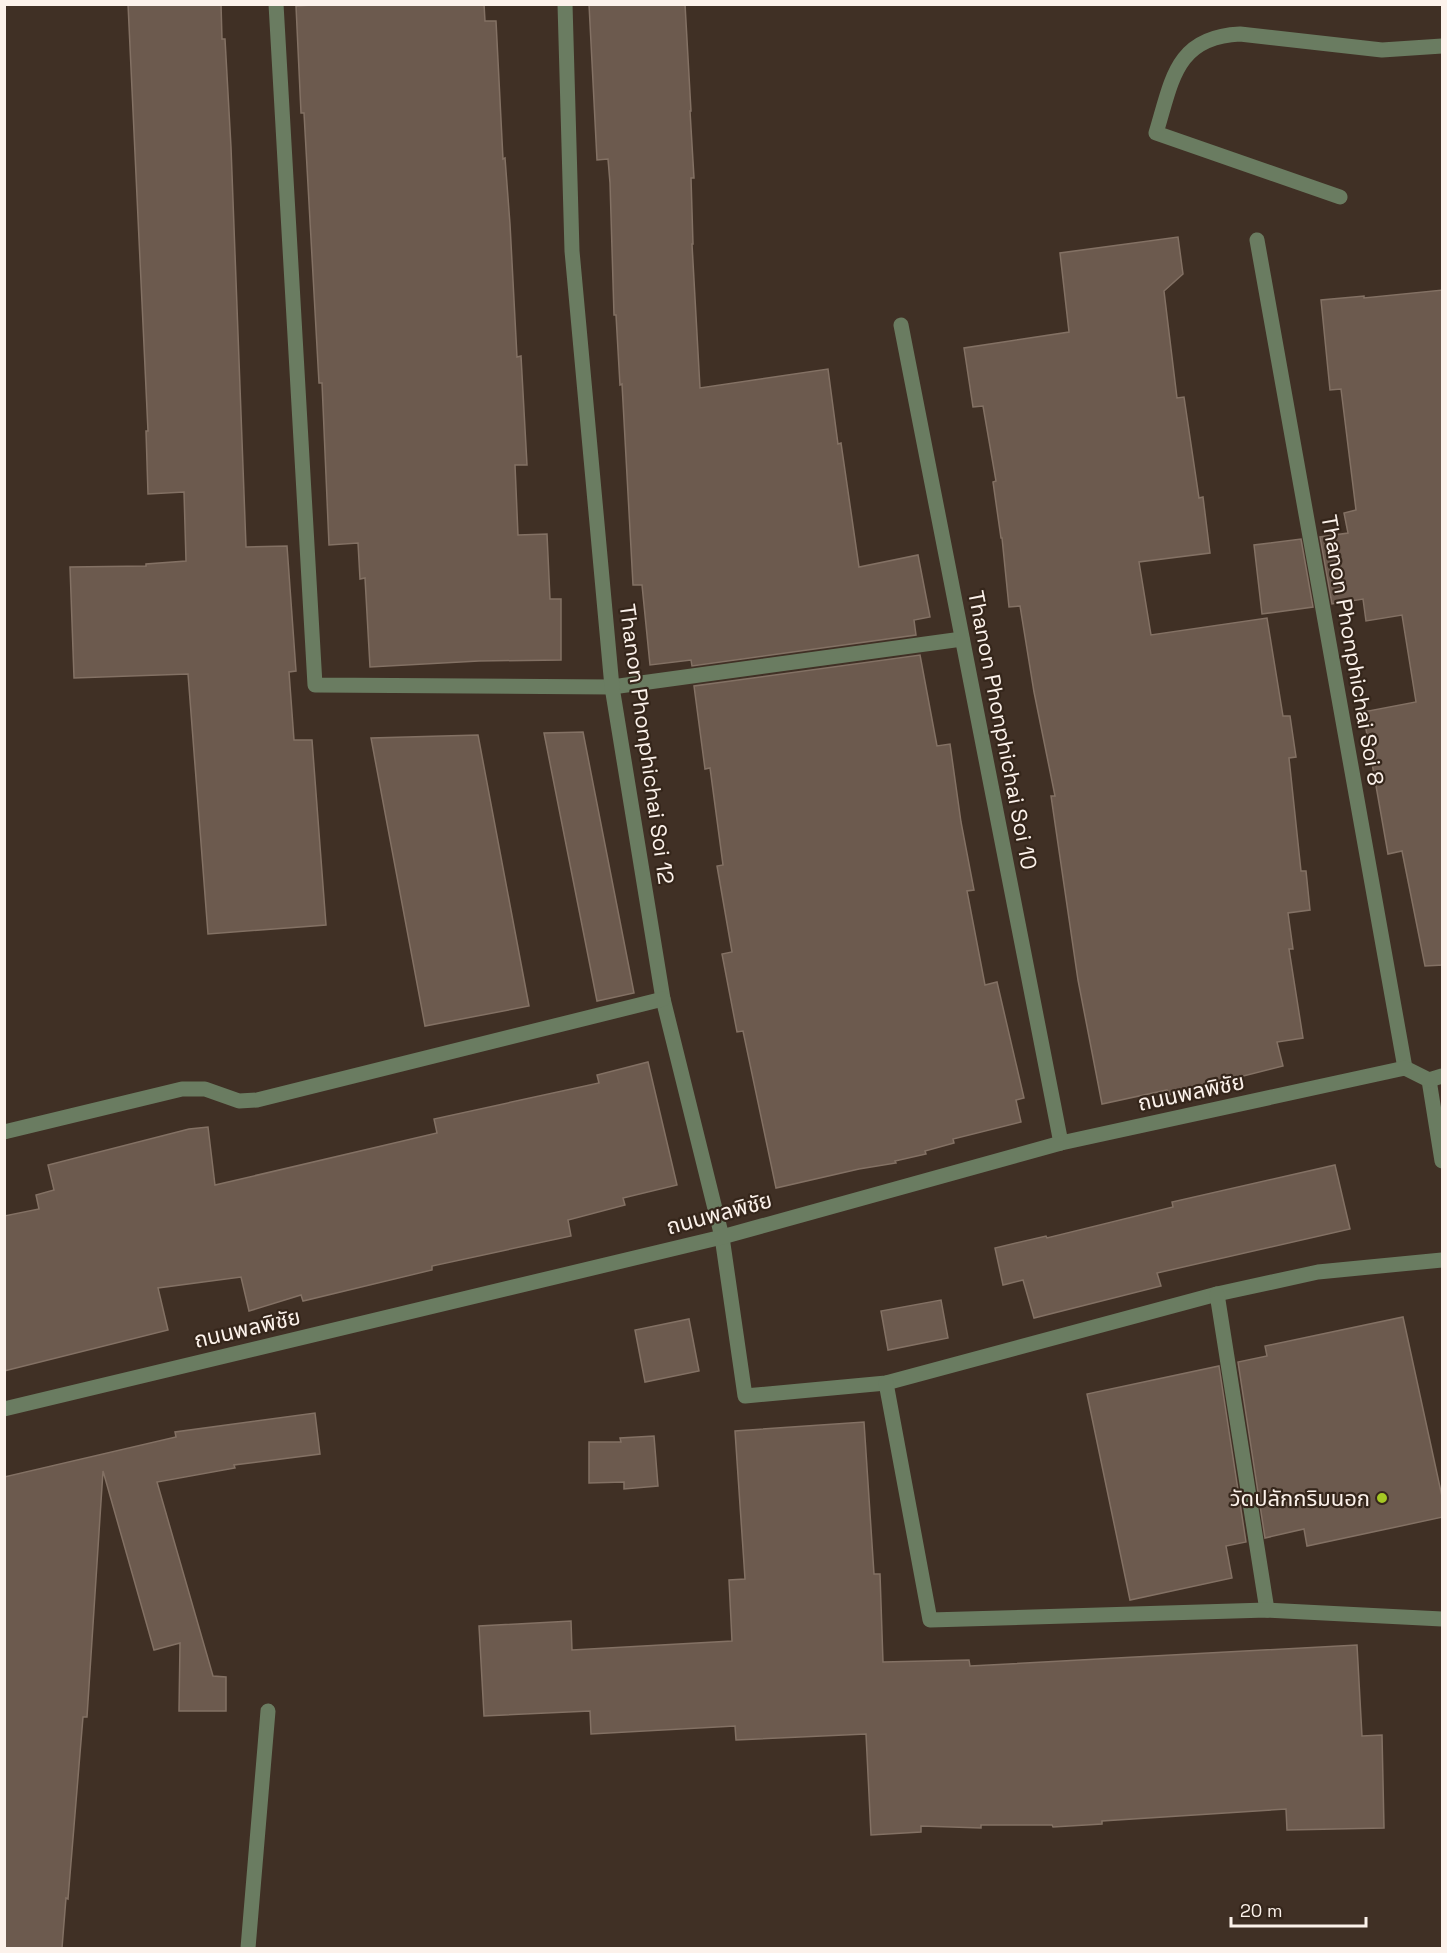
<svg xmlns="http://www.w3.org/2000/svg" width="1447" height="1953" font-family="'Space Grotesk','Noto Sans Thai',sans-serif">
<style>
.building{fill:#6c5a4e;stroke:#837164;stroke-width:1.5}
.lines{fill:none;stroke-linecap:round;stroke-linejoin:round}
.minor{stroke:#6a7c61;stroke-width:15}
.poi-dot{fill:#a5c824;stroke:#35261b;stroke-width:2}
.labels{text-anchor:middle;dominant-baseline:central;stroke-width:4.5;stroke-linejoin:round;paint-order:stroke}
.street-label{font-size:22px;fill:#fcf2eb;stroke:#35261b}
.poi-label{font-size:22px;fill:#fcf2eb;stroke:#35261b;text-anchor:end}
</style>
<rect width="100%" height="100%" fill="#403025"/>
<g class="building">
<path d="M128,4H221L222,39H225L231,147L246,547L287,546L296,671L289,672L294,740H312L326,925L208,934L188,674L74,678L70,567L146,566V564L186,561L184,492L148,494L146,431H148Z"/>
<path d="M329,4H484L485,21H496L503,159L505,158L510,224L517,357L521,356L527,465H515L518,535L547,534L550,599H561V660L479,661L370,667L365,578L360,579L358,543L329,545L322,383H319L304,113H301L296,6Z"/>
<path d="M589,4H685L691,111H690L694,178H691L693,244H692L700,388L828,369L838,444L841,443L859,567L918,555L930,617L914,620L916,635L692,666L691,660L650,665L642,585H633L622,384L620,385L616,315H614L610,183L608,159L597,160Z"/>
<path d="M1178,237L1183,274L1164,291L1177,398L1184,397L1199,498L1203,497L1210,553L1139,562L1151,635L1267,618L1283,716H1290L1296,757L1289,758L1301,871H1306L1310,910L1288,913L1293,949H1289L1303,1038L1277,1042L1283,1066L1168,1095L1167,1090L1102,1104L1078,980L1051,796H1055L1034,692L1020,606L1009,607L1002,538H1001L993,482L996,481L983,406L973,407L964,348L1069,332L1060,253Z"/>
<path d="M1443,290V965L1425,966L1402,851L1388,854L1363,712L1416,702L1402,615L1366,621L1363,599L1332,604L1320,537L1348,533L1344,513L1356,510L1341,389L1330,390L1321,300L1364,296V298Z"/>
<path d="M1301,539L1313,607L1262,614L1254,545Z"/>
<path d="M920,655L937,746L950,744L961,822L974,890L967,891L985,985L997,982L1024,1098L1016,1100L1021,1122L953,1139L954,1143L925,1151L926,1154L895,1161L896,1163L859,1169L776,1188L743,1031L737,1032L722,954L732,952L717,866L723,865L710,768L705,769L694,686Z"/>
<path d="M583,732L634,993L597,1001L544,733Z"/>
<path d="M478,735L529,1006L425,1026L371,738Z"/>
<path d="M648,1062L677,1185L623,1198L625,1205L568,1220L571,1236L432,1266V1270L303,1301L301,1295L249,1311L241,1277L158,1288L168,1330L4,1371V1216L39,1209L36,1195L54,1190L48,1165L189,1129L208,1127L215,1185L437,1133L434,1119L599,1083L597,1075Z"/>
<path d="M1335,1165L1350,1229L1157,1273L1161,1286L1034,1318L1023,1280L1003,1285L995,1248L1046,1236L1047,1238L1173,1207L1172,1202Z"/>
<path d="M941,1300L948,1338L888,1350L881,1311Z"/>
<path d="M1403,1317L1443,1501V1517L1307,1546L1304,1529L1265,1538L1238,1362L1267,1356L1265,1346Z"/>
<path d="M689,1319L699,1371L645,1382L635,1330Z"/>
<path d="M1219,1366L1246,1542L1226,1546L1232,1578L1130,1600L1087,1394Z"/>
<path d="M315,1413L320,1454L234,1465L235,1468L157,1482L213,1676L226,1677V1711H179L180,1643L154,1650L103,1471L87,1717H83L68,1899L66,1898L62,1948H4V1477L176,1437L175,1432Z"/>
<path d="M864,1422L874,1574H880L883,1662L969,1660L970,1666L1357,1645L1362,1736L1382,1735L1384,1828L1287,1830L1286,1809L1102,1821V1824L1053,1827L1052,1825H981V1828L921,1826V1832L871,1835L866,1734L736,1740L735,1726L591,1734L590,1711L484,1716L479,1626L571,1621L572,1650L732,1641L729,1580L745,1579L735,1431Z"/>
<path d="M654,1436L658,1486L624,1489V1482L589,1483V1442H621L620,1438Z"/>
</g>
<g class="lines">
<g class="minor">
<path d="M276,4L315,685L612,687L962,639"/>
<path d="M565,4L572,251L612,687L663,999L722,1237L745,1396L886,1383L1217,1294L1318,1272L1442,1260"/>
<path d="M1340,197L1156,133C1172,81 1175,37 1240,34L1382,50L1442,46"/>
<path d="M1257,240L1405,1068"/>
<path d="M901,325L1061,1143"/>
<path d="M1429,1080L1442,1161"/>
<path d="M4,1132L182,1089H205L239,1101L257,1100L663,999"/>
<path d="M1217,1294L1267,1610"/>
<path d="M886,1383L930,1620L1267,1610L1442,1619"/>
<path d="M4,1409L722,1237L1061,1143L1405,1068L1429,1080L1442,1076"/>
<path d="M248,1948L268,1711"/>
</g>
</g>
<circle class="poi-dot" cx="1382" cy="1498" r="6"/>
<g class="labels">
<g class="street-label">
<text transform="translate(1353 650) rotate(80)">Thanon Phonphichai Soi 8</text>
<text transform="translate(1003 730) rotate(79)">Thanon Phonphichai Soi 10</text>
<text transform="translate(647 744) rotate(82)">Thanon Phonphichai Soi 12</text>
<text transform="translate(1191 1092) rotate(-12)">ถนนพลพิชัย</text>
<text transform="translate(719 1213) rotate(-15)">ถนนพลพิชัย</text>
<text transform="translate(247 1328) rotate(-13)">ถนนพลพิชัย</text>
</g>
<g class="poi-label">
<text x="1370" y="1498">วัดปลักกริมนอก</text>
</g>
</g>
<rect width="1447" height="1953" fill="none" stroke="#fcf2eb" stroke-width="12"/>
<path d="M1231 1917v9h135v-9" fill="none" stroke="#fcf2eb" stroke-width="3"/>
<text x="1240" y="1917" font-size="18" fill="#fcf2eb" stroke="#35261b" stroke-width="4.5" paint-order="stroke">20 m</text>
</svg>
